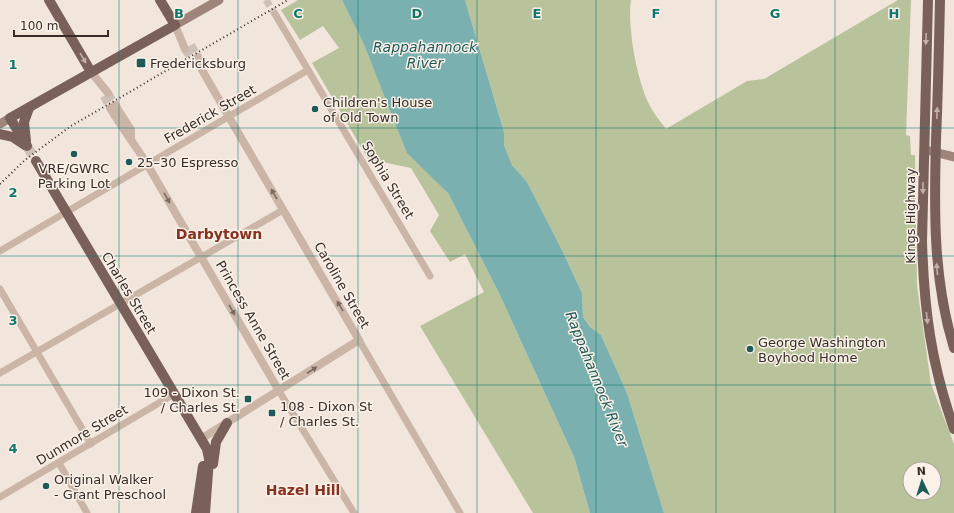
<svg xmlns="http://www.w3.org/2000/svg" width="954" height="513" font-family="'DejaVu Sans',sans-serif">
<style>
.green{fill:#b8c29b;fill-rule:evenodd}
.water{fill:#7ab0af}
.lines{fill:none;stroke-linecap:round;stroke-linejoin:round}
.minor-tunnel{stroke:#cdc1b8;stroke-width:7;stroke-dasharray:7 3.5;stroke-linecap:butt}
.tertiary-tunnel{stroke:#cdc1b8;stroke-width:8;stroke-dasharray:8 4;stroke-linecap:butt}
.primary-tunnel{stroke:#cdc1b8;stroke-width:10;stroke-dasharray:10 5;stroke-linecap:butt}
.minor{stroke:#cbb5a7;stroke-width:7}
.tertiary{stroke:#cbb5a7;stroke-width:8}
.secondary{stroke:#9f8479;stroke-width:9}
.primary{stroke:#796159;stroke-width:10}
.rail{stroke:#372c28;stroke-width:2;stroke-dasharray:1 3;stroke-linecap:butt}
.oneway{fill:#c0b0a8}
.oneway2{fill:#7a6a61}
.grid{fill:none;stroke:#0f766e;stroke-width:1;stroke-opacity:0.55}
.poi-dot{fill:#1d5a59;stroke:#faf1e8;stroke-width:1.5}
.labels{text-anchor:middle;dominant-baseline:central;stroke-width:3;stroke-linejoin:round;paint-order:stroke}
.poi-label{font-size:13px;fill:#372c28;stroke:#faf1e8;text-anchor:start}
.street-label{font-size:13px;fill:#372c28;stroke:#faf1e8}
.water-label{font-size:14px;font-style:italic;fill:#1d5a59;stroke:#faf1e8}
.neighbourhood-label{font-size:14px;font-weight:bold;fill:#88311f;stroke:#faf1e8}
.grid-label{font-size:13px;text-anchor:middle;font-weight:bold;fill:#0f766e;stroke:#faf1e8;stroke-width:3;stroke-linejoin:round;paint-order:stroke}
</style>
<rect width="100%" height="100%" fill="#f2e6dc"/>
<g class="green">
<path d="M298,0H342L435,179L448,193L499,293L574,457L590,513H533L420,326L484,292L465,254L450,262L430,231L439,215L411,168L368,159L312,63L339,48L323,26L300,40L281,10Z"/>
<path d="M465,0H631C627,26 637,82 650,106C654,114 661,122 666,129L747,81L764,79L898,0H911L906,135L910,136L911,155H915L917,286L931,384L954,444V513H664L627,393L601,335L590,327L583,317L582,293L566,258L527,182L512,165L504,145V132ZM910,469H934V493H910Z"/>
</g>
<path class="water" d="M342,0H465L504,132V145L512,165L527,182L563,252L582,293L583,317L590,327L601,335L627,393L664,513H590L574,457L499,293L448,193L407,153L364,44Z"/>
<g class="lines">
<path class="minor-tunnel" d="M266,0L275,14"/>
<g class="tertiary-tunnel">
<path d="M191,45L198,57"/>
<path d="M185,49L193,61"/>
<path d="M108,93L115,105"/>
<path d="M104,96L110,108"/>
</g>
<path class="primary-tunnel" d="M27,146L36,161"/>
<g class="minor">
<path d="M275,14L430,276"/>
<path d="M0,251L308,70"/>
<path d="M0,289L91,444"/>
<path d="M359,340L460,513"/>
<path d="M0,373L283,210"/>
<path d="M279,391L354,513"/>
<path d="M59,463L87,513"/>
<path d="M0,497L174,394"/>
</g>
<g class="tertiary">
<path d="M175,25L185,49"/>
<path d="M198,57L202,70L229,117L359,340L201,439"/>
<path d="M91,72L108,93"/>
<path d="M115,105L131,130V139"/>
<path d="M110,108C122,128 135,145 147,164L279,391"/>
</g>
<g class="secondary">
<path d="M175,25L219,0"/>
<path d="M0,124L10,118"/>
<path d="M930,151L954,157"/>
</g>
<g class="primary">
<path d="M49,0L91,72"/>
<path d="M928,0L922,241C924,310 931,363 954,429"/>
<path d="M940,0C939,47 938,93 936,140C934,211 933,280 954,348"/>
<path d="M0,134L13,137L25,145"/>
<path d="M26,141L24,122L29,108"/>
<path d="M27,146L10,118L175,25L160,0"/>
<path d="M36,161L207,449L209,459L205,513"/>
<path d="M213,464L216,442L227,423"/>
<path d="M196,513L203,466"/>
</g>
<path class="rail" d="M0,184L25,160L71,126L288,0"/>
</g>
<defs><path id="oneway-solid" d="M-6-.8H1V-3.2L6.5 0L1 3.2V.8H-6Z"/></defs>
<g class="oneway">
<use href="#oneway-solid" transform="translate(926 39) rotate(92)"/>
<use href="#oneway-solid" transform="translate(83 58) rotate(60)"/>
<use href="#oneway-solid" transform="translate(937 113) rotate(-89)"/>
<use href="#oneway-solid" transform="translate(923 188) rotate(91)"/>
<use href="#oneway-solid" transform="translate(937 269) rotate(-95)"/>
<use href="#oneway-solid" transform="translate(927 318) rotate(84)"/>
</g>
<g class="oneway2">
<use href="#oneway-solid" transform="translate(274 194) rotate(-120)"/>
<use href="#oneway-solid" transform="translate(167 198) rotate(60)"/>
<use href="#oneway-solid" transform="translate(340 306) rotate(-121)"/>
<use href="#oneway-solid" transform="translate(232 310) rotate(60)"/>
<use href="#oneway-solid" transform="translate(312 370) rotate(-33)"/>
</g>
<path class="grid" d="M119,0V513M238,0V513M358,0V513M477,0V513M596,0V513M716,0V513M835,0V513M0,128H954M0,256H954M0,385H954"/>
<g class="poi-dot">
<rect x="136" y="58" width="10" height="10" rx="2"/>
<circle cx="315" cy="109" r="4"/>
<circle cx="74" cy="154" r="4"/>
<circle cx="129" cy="162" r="4"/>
<circle cx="750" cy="349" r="4"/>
<rect x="244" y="395" width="8" height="8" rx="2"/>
<rect x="268" y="409" width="8" height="8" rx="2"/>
<circle cx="46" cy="486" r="4"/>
</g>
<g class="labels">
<g class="poi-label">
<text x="150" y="63">Fredericksburg</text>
<text x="323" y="102">Children's House<tspan x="323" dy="15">of Old Town</tspan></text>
<text x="137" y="162">25–30 Espresso</text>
<text x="74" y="168" text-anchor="middle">VRE/GWRC<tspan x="74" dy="15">Parking Lot</tspan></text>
<text x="758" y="342">George Washington<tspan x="758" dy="15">Boyhood Home</tspan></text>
<text x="240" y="392" text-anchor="end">109 - Dixon St.<tspan x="240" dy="15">/ Charles St.</tspan></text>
<text x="280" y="406">108 - Dixon St<tspan x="280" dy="15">/ Charles St.</tspan></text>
<text x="54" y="479">Original Walker<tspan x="54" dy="15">- Grant Preschool</tspan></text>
</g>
<g class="street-label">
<text transform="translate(210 114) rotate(-30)">Frederick Street</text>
<text transform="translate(388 180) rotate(59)">Sophia Street</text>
<text transform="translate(910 216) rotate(-90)">Kings Highway</text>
<text transform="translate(342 285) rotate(60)">Caroline Street</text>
<text transform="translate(129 293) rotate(59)">Charles Street</text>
<text transform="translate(253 320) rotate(60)">Princess Anne Street</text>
<text transform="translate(82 435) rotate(-31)">Dunmore Street</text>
</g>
<g class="water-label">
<text x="425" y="47">Rappahannock<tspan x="425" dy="16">River</tspan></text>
<text transform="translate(597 379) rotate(68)">Rappahannock River</text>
</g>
<g class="neighbourhood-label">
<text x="219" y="234">Darbytown</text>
<text x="303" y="490">Hazel Hill</text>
</g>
</g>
<g class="grid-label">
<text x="179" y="18">B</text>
<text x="298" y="18">C</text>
<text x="417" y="18">D</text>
<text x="537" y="18">E</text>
<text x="656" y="18">F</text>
<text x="775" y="18">G</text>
<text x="894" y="18">H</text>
<text x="13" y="69">1</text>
<text x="13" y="197">2</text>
<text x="13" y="325">3</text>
<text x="13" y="453">4</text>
</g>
<g transform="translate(922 481) rotate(356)"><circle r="19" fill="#faf1e8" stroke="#aca29b"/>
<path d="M0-3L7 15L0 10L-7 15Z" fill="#1d5a59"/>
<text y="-6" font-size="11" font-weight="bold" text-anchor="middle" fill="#372c28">N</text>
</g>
<path d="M14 30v6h94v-6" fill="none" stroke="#372c28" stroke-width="2"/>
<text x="20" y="30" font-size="12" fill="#372c28" stroke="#faf1e8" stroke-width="3" paint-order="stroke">100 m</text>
</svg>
